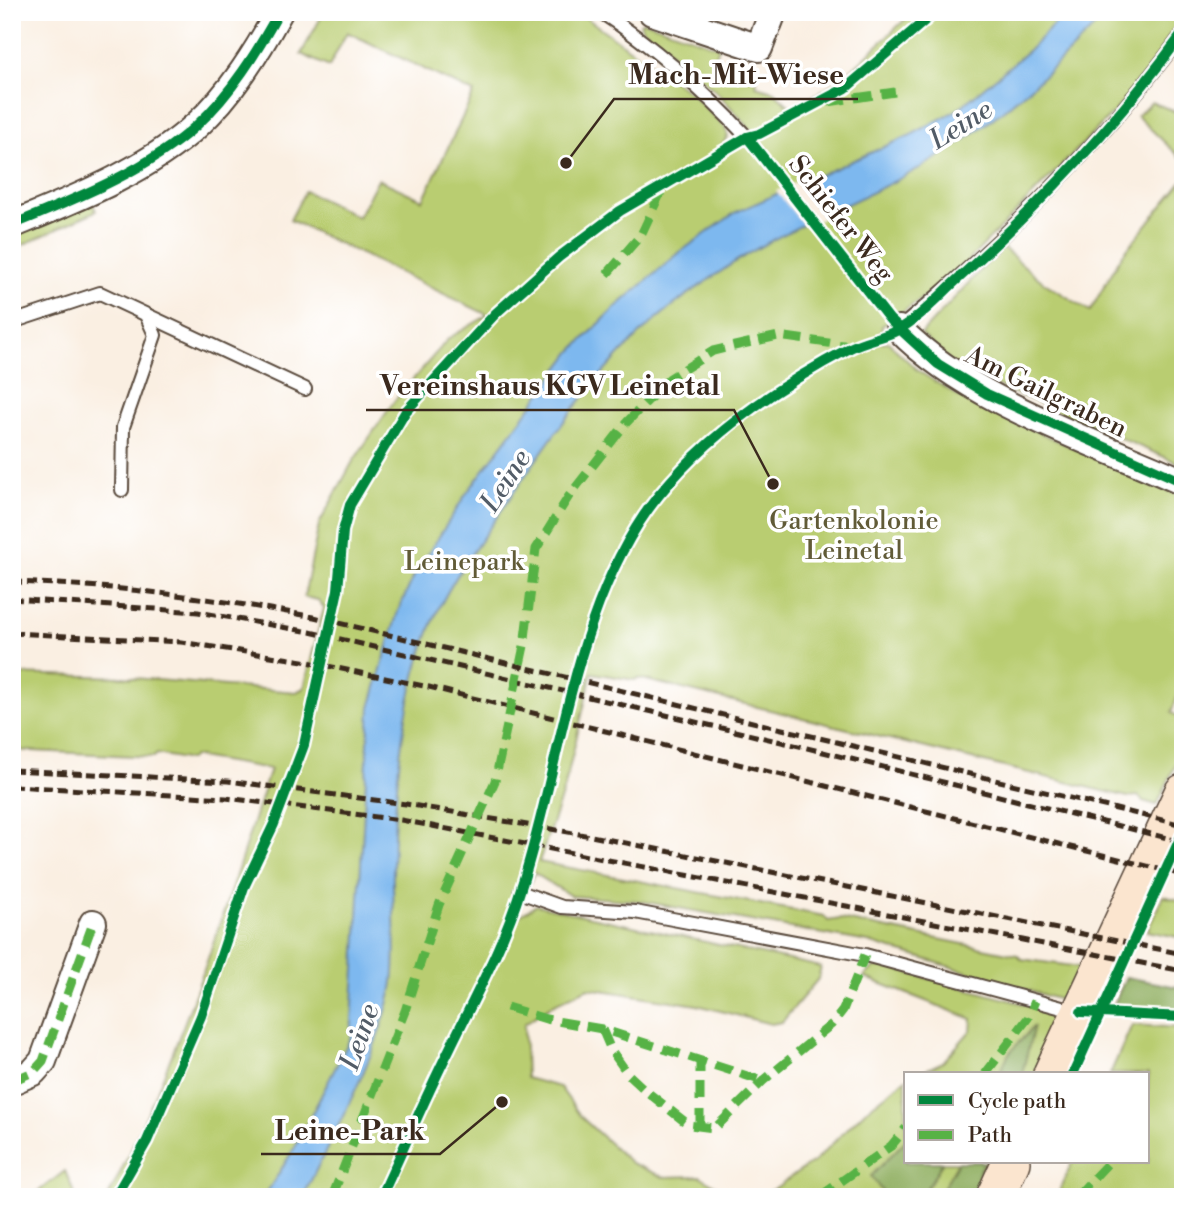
<svg xmlns="http://www.w3.org/2000/svg" width="1195" height="1209" font-family="'Libre Bodoni',serif">
<style>
.green{fill:#b9cd71;stroke:#7a7c48;stroke-width:2}
.forest{fill:#92b063;stroke:#666d40;stroke-width:2}
.water{fill:#7db8ef;stroke:#5c7186;stroke-width:2}
.pier{fill:#faefe2}
.lines{fill:none;stroke-linecap:round;stroke-linejoin:round}
.service-casing{stroke:#58483b;stroke-width:16}
.minor-casing{stroke:#58483b;stroke-width:30}
.secondary-casing{stroke:#58483b;stroke-width:40}
.service{stroke:#fff;stroke-width:12}
.minor{stroke:#fff;stroke-width:26}
.secondary{stroke:#fbe5cf;stroke-width:37}
.rail{stroke:#3b2a1e;stroke-width:5;stroke-dasharray:10 5;stroke-linecap:butt}
.quiet{stroke:#57b245;stroke-width:9;stroke-dasharray:18 9;stroke-linecap:butt}
.cycleway-casing{stroke:#fff;stroke-width:15}
.cycleway{stroke:#00873e;stroke-width:10}
.labels{text-anchor:middle;dominant-baseline:central;stroke-width:7;stroke-linejoin:round;paint-order:stroke}
.street-label{font-size:26px;fill:#3b2a1e;stroke:#fff}
.park-label{font-size:26px;fill:#615b37;stroke:#fff}
.water-label{font-size:28px;font-style:italic;fill:#525c67;stroke:#fff}
.leader{fill:none;stroke:#3b2a1e;stroke-width:2.5}
.callout-dot{fill:#3b2a1e;stroke:#fff;stroke-width:2.5}
.callout-label{font-size:28px;text-anchor:middle;font-weight:bold;fill:#3b2a1e;stroke:#fff;stroke-width:7;stroke-linejoin:round;paint-order:stroke}
</style>
<rect width="100%" height="100%" fill="#fff"/>
<filter id="ink" filterUnits="userSpaceOnUse"><feTurbulence type="fractalNoise" baseFrequency=".0143" numOctaves="2"/><feDisplacementMap in="SourceGraphic" scale="14" xChannelSelector="R" yChannelSelector="G"/><feConvolveMatrix kernelMatrix="1 2 1 2 8 2 1 2 1" color-interpolation-filters="sRGB"/></filter>
<filter id="wash" filterUnits="userSpaceOnUse"><feTurbulence type="fractalNoise" baseFrequency=".00686" numOctaves="4" result="noise"/><feDisplacementMap in="SourceGraphic" scale="28" xChannelSelector="R" yChannelSelector="G"/><feGaussianBlur stdDeviation="1.57" result="paint"/><feColorMatrix in="noise" values="0 0 0 0 0 0 0 0 0 0 0 0 0 0 0 0 0 1.4 0 .05"/><feComposite in="paint" operator="in"/></filter>
<g filter="url(#wash)">
<rect width="100%" height="100%" fill="#faefe2"/>
<g class="green">
<path d="M324,12H578L691,93L725,127L728,136L721,146L753,132L718,93L642,28L640,23L644,21L719,47L713,65L757,81L756,86L773,91L793,109L845,76L913,12H1183V26H1179L1141,84L974,255L943,284L882,326L881,342H888L917,370L958,396L1183,497V683L1171,713L1178,716L1183,704V749L1157,805L1143,801L1138,796L1128,797L638,678L635,680L592,673L565,786L539,862L824,916L828,921L840,919L1017,955L1021,959L1080,967L1064,1001L868,942L640,901L571,896L534,873L513,920L536,905L821,967L818,979L782,1022L771,1024L697,1005L588,988L552,1005L524,1024L526,1078L560,1087L581,1117L631,1163L663,1177L700,1176L733,1197H108C178,1060 224,915 270,769L193,756L190,760L157,754L154,757L12,750V674L123,677L296,692L304,688L324,608L318,600L304,597L319,524L352,463L395,400L449,338L488,315L290,220L305,191L358,217L378,179L423,200L474,93L347,32L329,67L301,54Z"/>
<path d="M1152,102L1183,115V160L1137,116Z"/>
<path d="M1183,180V465L956,368L921,334L1002,247L1043,282L1090,311L1122,255Z"/>
<path d="M92,201L96,211L12,250V236Z"/>
<path d="M1163,896L1183,901V938L1147,931Z"/>
<path d="M886,967L1054,1012L1060,1018L1038,1074H916L943,1062L971,1030L972,1019L864,977L873,968Z"/>
<path d="M1132,1025L1183,1028V1197H1057L1072,1162H1148V1074H1110Z"/>
<path d="M906,1079V1162H996L980,1197H762L816,1160L865,1111Z"/>
<path d="M65,1171L76,1197H31Z"/>
</g>
<g class="forest">
<path d="M1126,977L1183,988V1015L1115,1012L1113,1006Z"/>
<path d="M1034,1026L1022,1074H999L1009,1053Z"/>
<path d="M906,1140V1162H943L921,1197H886L871,1176Z"/>
<path d="M958,1162H984L978,1175L980,1197H938Z"/>
</g>
<path class="water" d="M1066,12H1109C1057,66 1003,116 940,156C871,199 790,223 723,270C694,290 663,311 638,336C583,389 540,454 497,517C473,552 445,589 430,629C400,707 394,795 393,878C393,908 398,967 391,993C374,1063 334,1132 303,1197H264L295,1147L351,1037L370,708L398,611L414,576L466,494L572,351L616,307L680,252L736,212L911,135L957,110L1029,50Z"/>
<path class="pier" d="M797,182L824,218L805,227L776,191Z"/>
</g>
<g filter="url(#ink)">
<g class="lines">
<defs>
<g id="service">
<path d="M601,12C656,48 703,90 747,137"/>
<path d="M12,322L100,293L305,389"/>
<path d="M899,329C1004,241 1102,144 1183,33"/>
<path d="M122,490L123,427L155,335L146,315"/>
<path d="M520,892L562,907L635,912L865,955L1077,1012"/>
</g>
<g id="minor">
<path d="M652,12L759,48L773,12"/>
<path d="M12,225C75,199 145,172 197,125C231,94 257,52 279,12"/>
<path d="M899,329C968,400 1092,441 1183,482"/>
<path d="M12,1081L33,1072L43,1061L93,923"/>
</g>
<g id="secondary">
<path d="M1052,1074L1183,793"/>
<path d="M995,1197L1011,1162"/>
</g>
</defs>
<use href="#service" class="service-casing"/>
<use href="#minor" class="minor-casing"/>
<use href="#secondary" class="secondary-casing"/>
<use href="#service" class="service"/>
<use href="#minor" class="minor"/>
<use href="#secondary" class="secondary"/>
<g class="rail">
<path d="M12,582C115,585 213,598 314,617L1183,825"/>
<path d="M12,599L198,612L310,632L803,747L1183,842"/>
<path d="M12,633L181,642L303,661L429,687L1183,875"/>
<path d="M12,770L228,781L406,804L591,836L1183,954"/>
<path d="M12,786L226,798L401,820L1183,971"/>
</g>
<g class="quiet">
<path d="M828,102L895,92"/>
<path d="M607,274L641,235L661,192"/>
<path d="M507,1007L546,1019L602,1029L763,1081"/>
<path d="M602,1029L611,1050L628,1074L646,1091L689,1125L715,1128L763,1081L832,1024L843,1010L865,955"/>
<path d="M985,1074L1028,1018L1035,1001"/>
<path d="M12,1081L33,1072L43,1061L93,923"/>
<path d="M700,1128V1061"/>
<path d="M332,1197L405,1011L439,905L495,781L524,646L536,549L569,496L627,422L670,378L713,351L778,336L850,346"/>
<path d="M819,1197L891,1146L906,1128"/>
<path d="M1076,1197L1109,1162"/>
</g>
<defs>
<g id="cycleway">
<path d="M747,137L890,320L938,364L987,394L1183,482"/>
<path d="M12,225C75,199 145,172 197,125C231,94 257,52 279,12"/>
<path d="M1081,1012L1183,1017"/>
<path d="M1073,1074L1183,832"/>
<path d="M115,1197L147,1141L201,1016L244,887L274,824L304,745L338,590L343,531L350,505L406,411L496,313L559,257L620,211L747,137L759,134L846,88L935,12"/>
<path d="M381,1197C404,1148 425,1098 449,1050C474,998 504,944 521,888C562,762 574,600 659,495C709,433 780,385 850,348C865,340 883,338 898,330C920,318 941,294 960,277C1041,204 1118,122 1183,33"/>
</g>
</defs>
<use href="#cycleway" class="cycleway-casing"/>
<use href="#cycleway" class="cycleway"/>
</g>
</g>
<g class="labels">
<g class="street-label">
<text transform="translate(841 219) rotate(52)">Schiefer Weg</text>
<text transform="translate(1046 392) rotate(26)">Am Gailgraben</text>
</g>
<g class="park-label">
<text x="854" y="521">Gartenkolonie<tspan x="854" dy="30">Leinetal</tspan></text>
<text x="464" y="562">Leinepark</text>
</g>
<g class="water-label">
<text transform="translate(961 125) rotate(-32)">Leine</text>
<text transform="translate(506 481) rotate(-57)">Leine</text>
<text transform="translate(360 1037) rotate(-71)">Leine</text>
</g>
</g>
<path class="leader" d="M566 163L614 99H858M773 484L734 410H366M502 1102L440 1154H261"/>
<g class="callout-dot">
<circle cx="566" cy="163" r="7"/>
<circle cx="773" cy="484" r="7"/>
<circle cx="502" cy="1102" r="7"/>
</g>
<g class="callout-label">
<text x="736" y="84">Mach-Mit-Wiese</text>
<text x="550" y="395">Vereinshaus KGV Leinetal</text>
<text x="350" y="1140">Leine-Park</text>
</g>
<rect width="1195" height="1209" fill="none" stroke="#fff" stroke-width="42"/>
<rect x="904" y="1072" width="245" height="91" fill="#ffffff" stroke="#b1aaa5" stroke-width="2"/>
<rect x="918" y="1095" width="35" height="10" fill="#00873e" stroke="#b1aaa5" stroke-width="2"/>
<text x="968" y="1108" font-size="21" fill="#3b2a1e">Cycle path</text>
<rect x="918" y="1130" width="35" height="10" fill="#57b245" stroke="#b1aaa5" stroke-width="2"/>
<text x="968" y="1142" font-size="21" fill="#3b2a1e">Path</text>
</svg>
